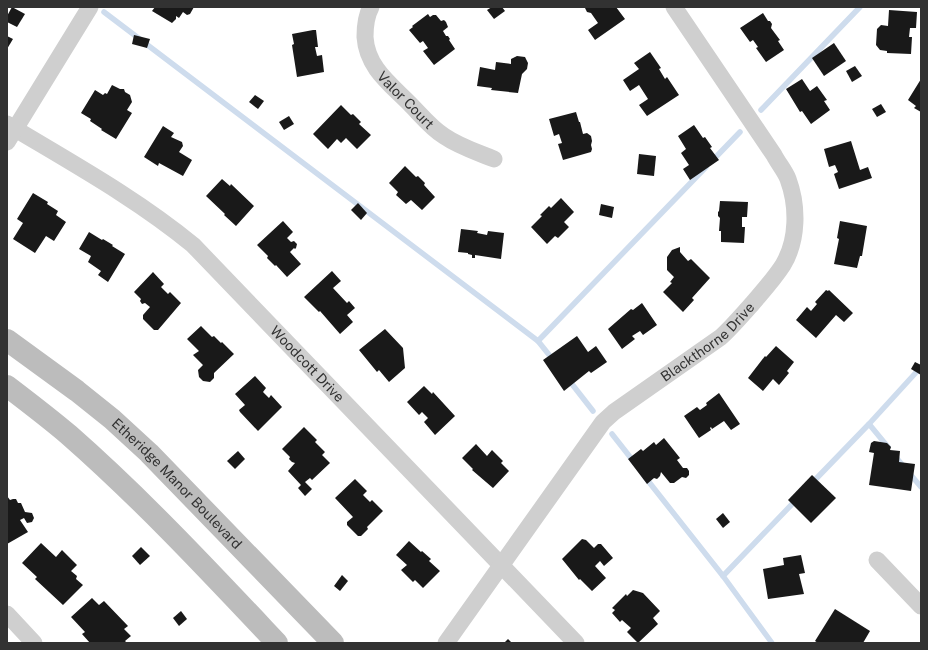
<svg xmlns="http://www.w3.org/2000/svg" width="928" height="650" font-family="'Public Sans',sans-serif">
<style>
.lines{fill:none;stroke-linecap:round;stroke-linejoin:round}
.stream{stroke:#cedced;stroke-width:5.5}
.building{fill:#191919}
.minor{stroke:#cfcfcf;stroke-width:17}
.secondary{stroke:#bcbcbc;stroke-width:22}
.labels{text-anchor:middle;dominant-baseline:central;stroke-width:4;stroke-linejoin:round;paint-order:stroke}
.street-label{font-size:14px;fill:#323232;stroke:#fff}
</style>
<rect width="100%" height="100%" fill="#fff"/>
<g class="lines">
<g class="stream">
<path d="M104,12L538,341L554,361"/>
<path d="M761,110L860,7"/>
<path d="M712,161L740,132"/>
<path d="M538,341L706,167"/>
<path d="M568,379L593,411"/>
<path d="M869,424L888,447"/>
<path d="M612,434L634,462"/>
<path d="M894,455L921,487"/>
<path d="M645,477L723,576L772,643"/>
<path d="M812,483L869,424L921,367"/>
<path d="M723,576L796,500"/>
</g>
</g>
<g class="building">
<path d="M12,7L25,14L17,27L7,22V16Z"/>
<path d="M155,7H194L190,14L187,15L183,12L179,18L176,16V19L172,23L152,11Z"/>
<path d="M492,7H502L505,11L494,19L487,10Z"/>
<path d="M586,7H616L625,19L595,40L588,30L598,23L591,13L587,12L585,8Z"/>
<path d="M889,10L917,12L916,28H910L909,37H912L911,54L887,53V51L880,50L876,45L877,29L881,25L888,26Z"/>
<path d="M763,13L768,21H770L772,24L771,28L780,40L778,41L784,50L766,62L756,48L758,47L753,40L750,42L740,28Z"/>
<path d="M428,14L430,17L433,15H436L441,21L444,20L446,22L448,27L443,31L446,36H448L450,39L449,40L455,49L434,65L423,51L428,48L423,41L420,43L409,30L413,27L412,26Z"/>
<path d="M313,30H316L318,47H315L317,56L322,55L324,72L297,77L292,45L294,44L292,34Z"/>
<path d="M134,35L150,39L147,48L132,44Z"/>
<path d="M7,36L13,39L7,49Z"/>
<path d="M834,43L846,61L824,76L812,58Z"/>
<path d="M650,52L661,68L659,69L665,79L667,77L679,95L647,116L639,105L648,99L639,85L630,91L623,80L639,69L634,63Z"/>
<path d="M517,56L525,57L528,63L527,69L522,74L518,93L491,90L492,88L477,86L480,67L495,70L496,62L511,64V59Z"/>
<path d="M855,66L862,76L852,82L846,71Z"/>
<path d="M802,79L810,91L817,86L827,100L824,101L830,110L811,124L802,111L800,112L786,89Z"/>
<path d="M921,79V112L914,108L916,106L908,100Z"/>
<path d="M112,85L120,89H124L125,92L130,95L132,102L127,110L132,113L116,139L101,130L102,129L90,121L91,119L81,113L95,90L103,95L105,93L107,94Z"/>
<path d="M255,95L264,101L258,109L249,102Z"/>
<path d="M881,104L886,112L877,117L872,109Z"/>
<path d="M341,105L351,115L353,114L361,122L359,124L371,135L357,149L346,138L341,143L337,139L328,149L313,134Z"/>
<path d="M576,112L579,122H580L583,134L587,133L591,136L592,141L591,145L592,149L591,152L563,160L558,144L562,143L559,134L554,136L549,119Z"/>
<path d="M289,116L294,124L284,130L279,122Z"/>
<path d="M694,125L703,138L705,137L712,147L710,148L719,160L690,180L683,169L689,165L681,153L686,149L678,136Z"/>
<path d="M163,126L174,133L171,137L182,142L183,146L179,152L192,160L183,176L159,163L158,166L144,157Z"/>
<path d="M851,141L860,170L868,167L872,178L839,189L834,174L838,172L835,165L829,167L824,149Z"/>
<path d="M639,154L656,156L654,176L637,174Z"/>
<path d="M405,166L416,177L418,176L425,183L424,185L435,197L422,210L411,200L406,204L396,195L398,192L389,183Z"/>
<path d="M222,179L230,186L231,184L254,206L236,226L224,215L225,214L206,196Z"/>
<path d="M33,193L48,202L47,204L58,211L56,215L66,222L54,241L46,236L35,253L13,239L23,223L17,219Z"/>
<path d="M561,198L574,212L564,222L569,227L558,238L555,236L547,244L531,227L542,216L540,215L549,206L551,208Z"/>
<path d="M720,201L748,202L747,217H742V227H745L744,243L721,242V231H719L720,218L718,216V212L719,211Z"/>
<path d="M358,203L367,213L361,220L351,210Z"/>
<path d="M601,204L614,207L612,218L599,215Z"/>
<path d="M283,221L293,232L287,238L291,242L294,241L297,244L296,248L295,249L294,248L290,252L301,264L287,277L276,265L275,266L267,258L268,256L257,245Z"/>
<path d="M840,221L867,226L862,256H860L857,268L834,264L839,239L837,238Z"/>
<path d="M461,229L478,231L477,233L487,235L488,231L504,233L501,259L475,255V258H472V255L468,254V253L458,252Z"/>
<path d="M89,232L102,240L103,239L113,245L112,246L125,254L108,282L98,275L101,271L88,262L91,256L79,249Z"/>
<path d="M680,247V252L688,261L691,259L710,278L692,298L694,300L683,312L663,292L672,283L670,282L674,277L667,270V257L672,250Z"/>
<path d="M332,271L341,281L333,288L347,303L349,301L355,308L347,315L353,322L340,334L320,311L319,312L304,297Z"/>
<path d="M153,272L164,284L161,287L168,294L170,292L181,303L158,330H154L143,319V315L150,307L145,303L142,304L140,301L141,299L134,292Z"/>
<path d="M826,290L828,291L829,290L853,313L844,322L836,315L816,338L796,320L807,307L811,311L817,304L815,302Z"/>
<path d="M642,303L657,325L643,335L640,331L632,336L635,339L622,349L608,329L631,309L633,310Z"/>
<path d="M201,326L212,337L214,336L221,343L222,342L234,354L214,373V378L210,382L203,381L199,377L198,370L203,365L193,355L199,351L187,339Z"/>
<path d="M385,329L403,348L405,368L389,382L379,370L377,372L359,350Z"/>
<path d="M577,336L588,352L596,346L607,362L591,373L589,371L564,391L543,360Z"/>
<path d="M776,346L794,362L787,371L789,373L779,385L773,379L763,391L748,378L765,356L766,357Z"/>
<path d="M915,362L921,365V375L911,369Z"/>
<path d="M255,376L266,388L263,392L269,398L271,395L282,407L258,431L240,412L239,410L245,405L235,394Z"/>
<path d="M424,386L432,394L433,392L455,416L435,435L424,422L428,418L422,412L419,415L407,402Z"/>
<path d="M719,393L740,424L731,430L724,421L712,429L711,427L710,428L711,430L699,438L684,416L697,407L700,410L707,405L706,403Z"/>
<path d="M304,427L317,440L315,442L325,452L322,455L330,463L312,480L310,478L305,482L312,489L305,496L298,488L301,485L288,471L295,463L292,462L289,459L290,457L282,449Z"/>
<path d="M664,438L680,458L677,460L683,468H687L689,471V475L686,478L682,477L674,483H670L661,472L660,476L657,479L654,478L647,484L628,459L641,449L643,451L654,442L656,445Z"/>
<path d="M874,441L887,443L891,447L890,450L900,451L899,462L915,464L911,491L869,485L874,453L869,452L871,443Z"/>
<path d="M476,444L487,456L492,450L503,461L501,463L509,471L493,488L472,470L473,469L462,458Z"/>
<path d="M238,451L245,459L235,469L227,461Z"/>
<path d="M812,475L836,498L811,523L788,500Z"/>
<path d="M355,479L367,491L363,495L370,502L372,500L383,511L367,527L368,529L361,536H358L347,525V522L353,517L335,498Z"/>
<path d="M7,496L10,500L13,499H16L18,503H21L25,512L32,513L34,518L32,522L27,523L24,518L20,520L28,532L7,544Z"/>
<path d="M723,513L730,522L723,528L716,519Z"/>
<path d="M582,539L586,540L594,548L598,544H601L613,558L604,566L600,561L595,566L606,578L592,591L580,579L579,580L562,559Z"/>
<path d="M409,541L421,552L422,551L431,559L429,561L440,571L423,588L415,580L413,582L401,570L407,565L396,555Z"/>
<path d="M41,543L56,557L62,550L77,565L71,571L77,576L76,579L83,585L63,605L35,579L37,577L22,563Z"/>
<path d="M141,547L150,556L140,565L132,556Z"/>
<path d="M801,555L805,573L799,574L804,594L768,599L763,569L784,565L783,558Z"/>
<path d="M342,575L348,581L340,591L334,586Z"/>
<path d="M633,590L643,593L660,611L653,618L658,624L638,643L627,632L631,628L622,620L620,622L612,613L615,610L612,608L626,594L627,596Z"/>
<path d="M92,598L99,605L104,601L128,626L124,629L131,636L125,641L127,643H90L82,634L85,632L71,617Z"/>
<path d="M835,609L870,631L863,643H818L815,641Z"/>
<path d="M181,611L187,619L179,626L173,618Z"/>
<path d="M508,639L512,643H504Z"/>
</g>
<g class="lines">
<g class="minor">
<path id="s1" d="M371,7C366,16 365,27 365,37C367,67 389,83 409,103C420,114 431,128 444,136C460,147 477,152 494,159"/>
<path id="s2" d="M7,124C70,162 136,198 193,245L576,643"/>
<path d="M7,142L90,7"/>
<path d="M877,560L921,606"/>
<path d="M7,614L34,643"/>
<path id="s3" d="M446,643L603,422L614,412L721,337C732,327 742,315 752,304C763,291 774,279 783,265C798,240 798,206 788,179C785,171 778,163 774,155L674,7"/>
</g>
<g class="secondary">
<path id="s4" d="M7,340L77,391L112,419L149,453L333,643"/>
<path d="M7,386C28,402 49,418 69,435C143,500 210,572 277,643"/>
</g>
</g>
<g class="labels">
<g class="street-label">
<text stroke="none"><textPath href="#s1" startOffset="108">Valor Court</textPath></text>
<text stroke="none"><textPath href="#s3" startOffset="403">Blackthorne Drive</textPath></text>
<text stroke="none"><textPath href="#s2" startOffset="387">Woodcott Drive</textPath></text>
<text stroke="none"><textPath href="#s4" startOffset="223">Etheridge Manor Boulevard</textPath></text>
</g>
</g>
<rect width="928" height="650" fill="none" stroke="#323232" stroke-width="16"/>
</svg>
